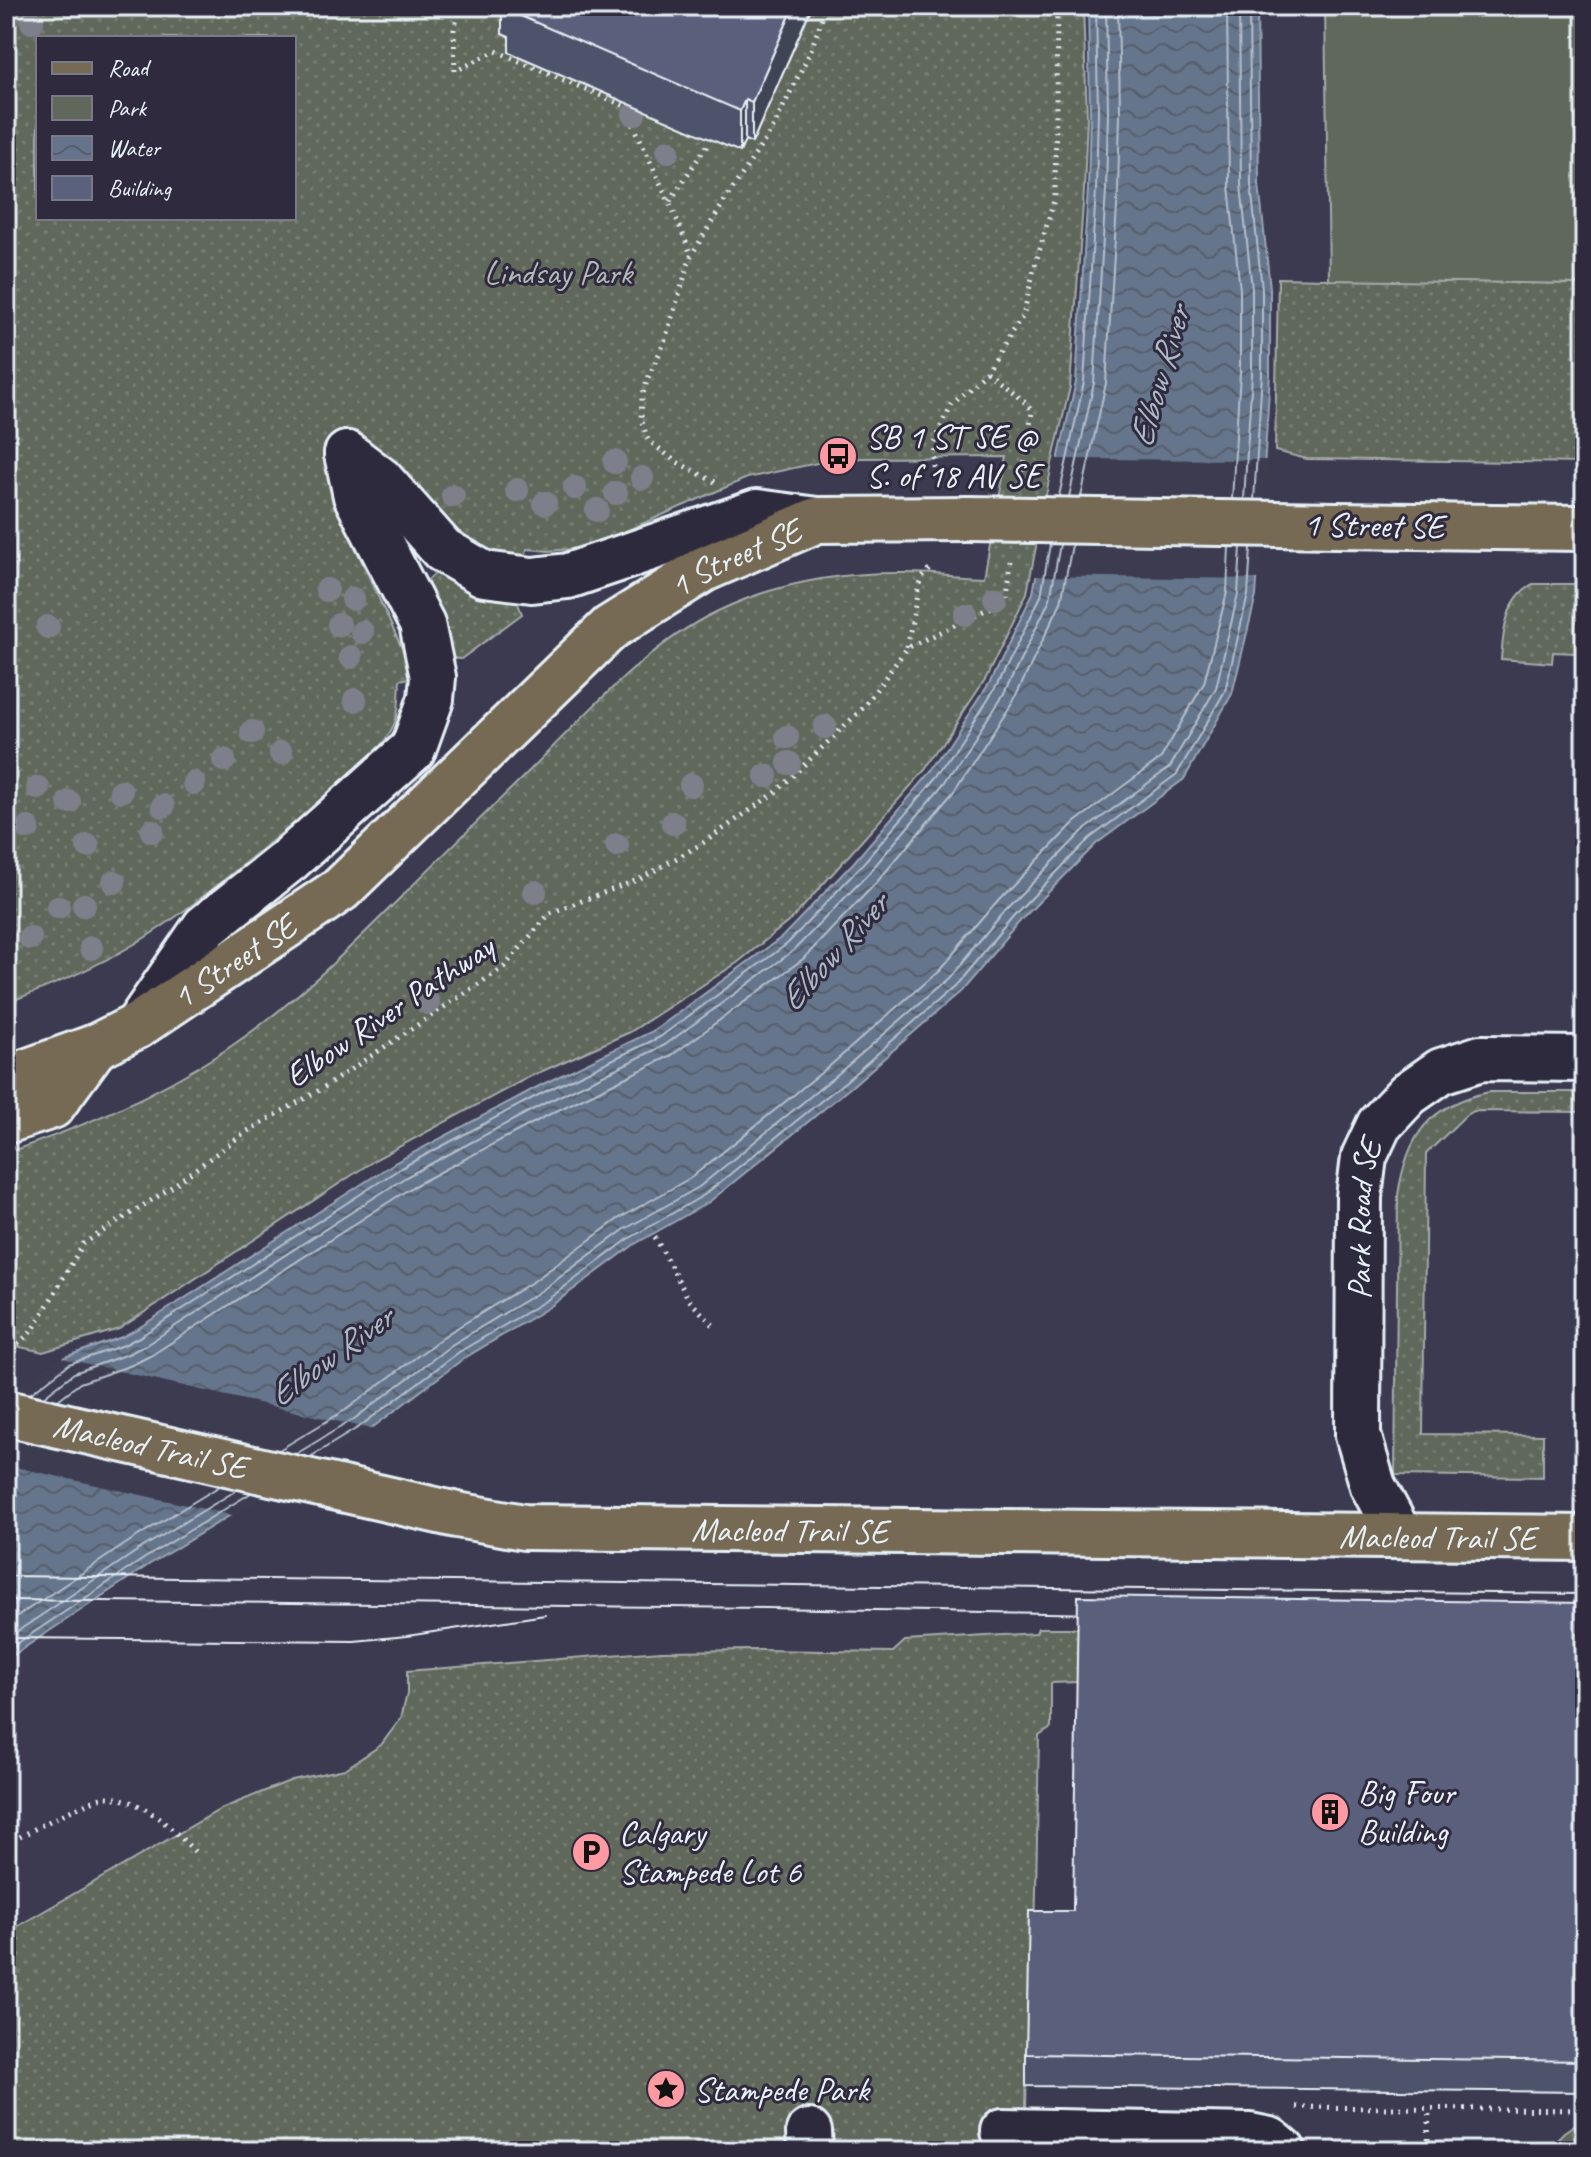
<svg xmlns="http://www.w3.org/2000/svg" width="1591" height="2157" font-family="Caveat,sans-serif">
<style>
.green{fill:url(#green-dots);stroke:#a4acaa;stroke-width:2;fill-rule:evenodd}
.pitch{fill:#61685b;stroke:#a4acaa;stroke-width:2}
.water{fill:url(#water-waves);stroke:#99a6b7;stroke-width:2}
.pier{fill:#3c3a50}
.lines{fill:none;stroke-linecap:round;stroke-linejoin:round}
.shore{stroke:#b4bfcd;stroke-width:2}
.minor-casing{stroke:#e8f1f8;stroke-width:50}
.major-casing{stroke:#e8f1f8;stroke-width:50}
.path{stroke:#e8f1f8;stroke-width:5;stroke-dasharray:2 6;stroke-linecap:butt}
.minor{stroke:#2f2a3d;stroke-width:44}
.major{stroke:#766a55;stroke-width:44}
.tram{stroke:#e8f1f8;stroke-width:2}
.major-bridge-casing{stroke:#e8f1f8;stroke-width:50;stroke-linecap:butt}
.major-bridge{stroke:#766a55;stroke-width:44}
.tree{fill:#7d808a}
.wall{fill:#4d536b;stroke:#e8f1f8;stroke-width:2}
.shaded-wall{fill:#3f4457;stroke:#e8f1f8;stroke-width:2}
.building{fill:#5a617c;stroke:#e8f1f8;stroke-width:2}
.labels{text-anchor:middle;dominant-baseline:central;stroke-width:6;stroke-linejoin:round;paint-order:stroke}
.park-label{font-size:34px;fill:#b2bab9;stroke:#2f2a3d}
.poi-label{font-size:34px;fill:#e8f1f8;stroke:#2f2a3d;text-anchor:start}
.street-label{font-size:34px;fill:#e8f1f8;stroke:#2f2a3d}
.water-label{font-size:36px;font-style:italic;fill:#adb9c7;stroke:#2f2a3d}
</style>
<defs>
<pattern id="green-dots" width="8" height="8" patternUnits="userSpaceOnUse" patternTransform="scale(2)"><rect width="8" height="8" fill="#61685b"/><path d="M2 2h.1M6 6h.1" fill="none" stroke="#787e73" stroke-width="1.8" stroke-linecap="round"/></pattern>
<pattern id="water-waves" width="16" height="10" patternUnits="userSpaceOnUse" patternTransform="scale(2)"><rect width="16" height="10" fill="#65748c"/><path d="M0 5q4-4 8 0t8 0" fill="none" stroke="#565e6b"/></pattern>
</defs>
<rect width="100%" height="100%" fill="#3c3a50"/>
<filter id="ink" filterUnits="userSpaceOnUse"><feTurbulence type="fractalNoise" baseFrequency=".0125" numOctaves="2"/><feDisplacementMap in="SourceGraphic" scale="16" xChannelSelector="R" yChannelSelector="G"/><feConvolveMatrix kernelMatrix="1 2 1 2 8 2 1 2 1" color-interpolation-filters="sRGB"/></filter>
<g filter="url(#ink)">
<g class="green">
<path d="M6,6H1083L1087,117L1084,190L1070,387L1054,455L1027,593L986,678L925,770L793,918L737,963L630,1032L529,1077L378,1158L119,1329L43,1352L6,1344V1153C85,1126 153,1097 224,1051C291,1007 349,949 405,893C444,854 483,816 522,778C579,722 645,645 718,611C776,583 842,572 906,573C932,573 958,576 984,577L1007,457L861,458L817,463L747,478L598,543L571,549L549,551L527,549L525,559C466,548 448,527 405,489L344,523L406,657L409,678L400,680C399,693 400,710 395,722C380,761 307,813 273,840C230,875 181,917 133,945C92,969 50,987 6,1003ZM38,38H294V218H38Z"/>
<path d="M1278,278L1585,284V463L1307,459L1275,451Z"/>
<path d="M437,572L501,597L517,601L522,614L461,659L449,658L422,585Z"/>
<path d="M1533,584H1585V621L1575,622V653L1553,652L1552,663L1501,659C1503,632 1506,598 1533,584Z"/>
<path d="M1489,1092H1585V1112L1473,1111L1466,1115L1426,1154L1423,1434L1543,1435V1477L1395,1475L1398,1195C1407,1135 1429,1105 1489,1092Z"/>
<path d="M1038,1628H1078L1077,1682L1051,1683V1728L1039,1736L1035,1943H1029L1026,2112L1304,2151H6V1933L221,1809L292,1780L345,1769L381,1745L401,1718L407,1693V1671L661,1651L758,1650L893,1652L905,1641L1036,1633Z"/>
<path d="M1582,2120H1585V2151H1545L1564,2132Z"/>
</g>
<path class="pitch" d="M1325,6H1585V284L1329,280Z"/>
<path class="water" d="M1088,6H1257L1259,184L1270,288V374L1256,596L1232,694L1184,779L1096,844L1021,920L961,991L851,1087L709,1202L635,1244L551,1306L463,1359L364,1434L150,1564L6,1660V1403L65,1357L122,1337L137,1329L396,1162L539,1086L655,1030L782,937L854,862L931,772L990,682L1033,593L1058,460L1076,382L1088,189L1090,112Z"/>
<g class="pier">
<path d="M1054,459L1269,460L1261,579L1032,576Z"/>
<path d="M58,1357L375,1430L236,1516L6,1465V1398Z"/>
</g>
<g class="lines">
<g class="shore">
<path d="M1227,6L1229,186L1240,290V373L1232,499"/>
<path d="M1239,6L1241,185L1252,289V374L1244,499"/>
<path d="M1249,6L1251,185L1262,289V374L1254,500"/>
<path d="M1059,496L1084,382L1096,190L1098,112L1096,6"/>
<path d="M1069,497L1094,383L1106,190L1108,112L1106,6"/>
<path d="M1081,497L1106,383L1118,190L1120,112L1118,6"/>
<path d="M30,1394L69,1364L124,1345L141,1336L401,1168L542,1093L660,1037L787,944L860,867L938,776L997,685L1041,596L1050,544"/>
<path d="M43,1397L74,1373L128,1354L146,1345L406,1177L547,1102L665,1045L793,951L868,874L945,783L1005,692L1050,599L1060,544"/>
<path d="M58,1400L80,1383L132,1365L152,1355L412,1187L552,1113L672,1055L803,959L877,882L954,791L1015,698L1061,602L1072,545"/>
<path d="M279,1450L347,1409L447,1334L534,1281L618,1219L692,1177L832,1064L939,970L999,900L1075,822L1161,758L1204,683L1227,592L1229,547"/>
<path d="M296,1454L354,1419L453,1344L541,1291L625,1229L699,1187L839,1073L948,979L1008,908L1083,831L1170,767L1216,688L1238,594L1241,547"/>
<path d="M310,1457L359,1427L459,1352L547,1300L630,1238L704,1195L846,1081L955,986L1015,915L1090,838L1177,774L1225,691L1248,595L1251,548"/>
<path d="M6,1624L133,1539L220,1486"/>
<path d="M6,1639L140,1549L237,1490"/>
<path d="M6,1651L145,1558L251,1493"/>
</g>
<defs>
<g id="minor">
<path d="M347,454L381,480L443,550L484,574L532,580L568,576L757,512L817,520"/>
<path d="M137,1026L205,927L289,860L413,749L431,699L433,677L422,624L356,496L347,454"/>
<path id="s1" d="M1400,1536L1373,1486L1358,1435L1359,1197L1364,1157L1379,1125L1408,1094L1441,1071L1481,1058L1585,1059"/>
<path d="M1003,2131L1250,2136L1270,2140L1283,2151"/>
<path d="M809,2132L810,2151"/>
</g>
<g id="major">
<path d="M1336,525L1585,528"/>
<path id="s2" d="M6,1079L95,1047L137,1026L341,889L610,628L704,569L817,520L970,519"/>
<path d="M6,1121L52,1106L95,1047"/>
<path id="s3" d="M6,1413L457,1515L524,1527L1585,1538"/>
</g>
</defs>
<use href="#minor" class="minor-casing"/>
<use href="#major" class="major-casing"/>
<g class="path">
<path d="M461,6L454,29L455,71L496,51L625,106L679,224L691,255"/>
<path d="M670,201L709,142"/>
<path d="M986,371L1027,404L1032,412L1022,481"/>
<path d="M932,466L933,443L952,405L986,371L1023,316L1034,269L1055,197L1057,6"/>
<path d="M715,482L675,461L648,440L641,419L642,397L648,378L664,343L691,256L727,197L773,128L811,50L826,6"/>
<path d="M907,647L918,590L923,577L933,566"/>
<path d="M655,1237L689,1300L717,1329"/>
<path d="M6,1355L33,1330L83,1244L166,1191L244,1133L323,1088L504,967L550,913L640,879L703,843L776,792L862,709L907,648L1006,600L1011,562"/>
<path d="M6,1845C20,1836 95,1796 107,1797C142,1798 172,1828 195,1852"/>
<path d="M1296,2107L1585,2110"/>
<path d="M1428,2148L1429,2108"/>
<path d="M1414,2151L1428,2148L1439,2151"/>
</g>
<use href="#minor" class="minor"/>
<use href="#major" class="major"/>
<g class="tram">
<path d="M6,1576L1585,1594"/>
<path d="M6,1600L766,1608L1101,1614"/>
<path d="M6,1638L354,1641L407,1636L545,1615"/>
</g>
<defs>
<path id="major-bridge" d="M970,519L1336,525"/>
</defs>
<use href="#major-bridge" class="major-bridge-casing"/>
<use href="#major-bridge" class="major-bridge"/>
</g>
<g class="tree">
<circle cx="32" cy="22" r="12"/>
<circle cx="634" cy="114" r="12"/>
<circle cx="668" cy="151" r="12"/>
<circle cx="615" cy="462" r="12"/>
<circle cx="642" cy="478" r="12"/>
<circle cx="575" cy="488" r="12"/>
<circle cx="517" cy="490" r="12"/>
<circle cx="616" cy="493" r="12"/>
<circle cx="453" cy="496" r="12"/>
<circle cx="545" cy="503" r="12"/>
<circle cx="597" cy="510" r="12"/>
<circle cx="327" cy="590" r="12"/>
<circle cx="995" cy="598" r="12"/>
<circle cx="353" cy="599" r="12"/>
<circle cx="965" cy="614" r="12"/>
<circle cx="339" cy="625" r="12"/>
<circle cx="48" cy="627" r="12"/>
<circle cx="362" cy="632" r="12"/>
<circle cx="351" cy="657" r="12"/>
<circle cx="355" cy="700" r="12"/>
<circle cx="825" cy="727" r="12"/>
<circle cx="252" cy="732" r="12"/>
<circle cx="787" cy="737" r="12"/>
<circle cx="281" cy="753" r="12"/>
<circle cx="224" cy="760" r="12"/>
<circle cx="789" cy="763" r="12"/>
<circle cx="766" cy="776" r="12"/>
<circle cx="194" cy="783" r="12"/>
<circle cx="691" cy="785" r="12"/>
<circle cx="38" cy="788" r="12"/>
<circle cx="121" cy="791" r="12"/>
<circle cx="69" cy="802" r="12"/>
<circle cx="163" cy="806" r="12"/>
<circle cx="673" cy="823" r="12"/>
<circle cx="28" cy="828" r="12"/>
<circle cx="152" cy="831" r="12"/>
<circle cx="617" cy="845" r="12"/>
<circle cx="88" cy="846" r="12"/>
<circle cx="114" cy="882" r="12"/>
<circle cx="535" cy="892" r="12"/>
<circle cx="84" cy="905" r="12"/>
<circle cx="58" cy="907" r="12"/>
<circle cx="30" cy="938" r="12"/>
<circle cx="91" cy="948" r="12"/>
<circle cx="428" cy="1003" r="12"/>
</g>
<g class="wall">
<path d="M502,6H812L752,143L745,140L740,152L509,52V37L502,34Z"/>
<path d="M1585,1603V2092L1026,2086V2054Z"/>
</g>
<g class="shaded-wall">
<path d="M794,6H812L752,143V102Z"/>
<path d="M745,99V140L740,152V111Z"/>
</g>
<g class="building">
<path d="M512,6H794L752,102L745,99L740,111L509,11Z"/>
<path d="M1078,1596L1585,1603V2061L1026,2054L1029,1911H1073Z"/>
</g>
</g>
<defs>
<symbol id="bus-disc" viewBox="-11 -11 22 22"><circle r="9.5" fill="#ff9aa2" stroke="#2f2a3d"/><path d="M-5-6H5V4H4V6H2V4H-2V6H-4V4H-5ZM-3.5-4V0h7V-4ZM-3.5 1.2v1.5H-2V1.2ZM2 1.2v1.5H3.5V1.2Z" fill="#111"/></symbol>
<symbol id="building-disc" viewBox="-11 -11 22 22"><circle r="9.5" fill="#ff9aa2" stroke="#2f2a3d"/><path d="M-4-6H4V6H1V3H-1V6H-4ZM-2.5-4.3h1.7v1.8h-1.7ZM.8-4.3h1.7v1.8H.8ZM-2.5-1h1.7V.8h-1.7ZM.8-1h1.7V.8H.8Z" fill="#111"/></symbol>
<symbol id="parking-disc" viewBox="-11 -11 22 22"><circle r="9.5" fill="#ff9aa2" stroke="#2f2a3d"/><path d="M-3.5-5.5H1a3.5 3.5 0 0 1 0 7H-1V5.5H-3.5ZM-1-3.4V-.6H.8a1.4 1.4 0 0 0 0-2.8Z" fill="#111"/></symbol>
<symbol id="sight-disc" viewBox="-11 -11 22 22"><circle r="9.5" fill="#ff9aa2" stroke="#2f2a3d"/><path d="M0-6L1.8-2.2L6-1.7L2.9 1.2L3.7 5.4L0 3.3L-3.7 5.4L-2.9 1.2L-6-1.7L-1.8-2.2Z" fill="#111"/></symbol>
</defs>
<g fill-rule="evenodd">
<use href="#bus-disc" x="816" y="434" width="44" height="44"/>
<use href="#building-disc" x="1308" y="1790" width="44" height="44"/>
<use href="#parking-disc" x="569" y="1830" width="44" height="44"/>
<use href="#sight-disc" x="644" y="2067" width="44" height="44"/>
</g>
<g class="labels">
<g class="park-label">
<text x="558" y="272">Lindsay Park</text>
</g>
<g class="poi-label">
<text x="866" y="436">SB 1 ST SE @<tspan x="866" dy="39">S. of 18 AV SE</tspan></text>
<text x="1358" y="1792">Big Four<tspan x="1358" dy="39">Building</tspan></text>
<text x="619" y="1832">Calgary<tspan x="619" dy="39">Stampede Lot 6</tspan></text>
<text x="694" y="2089">Stampede Park</text>
</g>
<g class="street-label">
<text transform="translate(1374 525) rotate(1)">1 Street SE</text>
<text stroke="none"><textPath href="#s2" startOffset="906">1 Street SE</textPath></text>
<text stroke="none"><textPath href="#s2" startOffset="258">1 Street SE</textPath></text>
<text transform="translate(389 1011) rotate(-34)">Elbow River Pathway</text>
<text stroke="none"><textPath href="#s1" startOffset="326">Park Road SE</textPath></text>
<text stroke="none"><textPath href="#s3" startOffset="148">Macleod Trail SE</textPath></text>
<text stroke="none"><textPath href="#s3" startOffset="796">Macleod Trail SE</textPath></text>
<text stroke="none"><textPath href="#s3" startOffset="1444">Macleod Trail SE</textPath></text>
</g>
<g class="water-label">
<text transform="translate(1159 377) rotate(-74)">Elbow River</text>
<text transform="translate(833 952) rotate(-48)">Elbow River</text>
<text transform="translate(330 1356) rotate(-36)">Elbow River</text>
</g>
</g>
<rect width="1591" height="2157" fill="none" stroke="#2f2a3d" stroke-width="32"/>
<rect x="16" y="16" width="1559" height="2125" fill="none" stroke="#e8f1f8" stroke-width="3" filter="url(#ink)"/>
<rect x="36" y="36" width="260" height="184" fill="#2f2a3d" stroke="#797a88" stroke-width="2"/>
<rect x="52" y="62" width="40" height="12" fill="#766a55" stroke="#797a88" stroke-width="2"/>
<text x="108" y="76" font-size="24" fill="#e8f1f8">Road</text>
<rect x="52" y="96" width="40" height="24" fill="#61685b" stroke="#797a88" stroke-width="2"/>
<text x="108" y="116" font-size="24" fill="#e8f1f8">Park</text>
<rect x="52" y="136" width="40" height="24" fill="url(#water-waves)" stroke="#797a88" stroke-width="2"/>
<text x="108" y="156" font-size="24" fill="#e8f1f8">Water</text>
<rect x="52" y="176" width="40" height="24" fill="#5a617c" stroke="#797a88" stroke-width="2"/>
<text x="108" y="196" font-size="24" fill="#e8f1f8">Building</text>
</svg>
